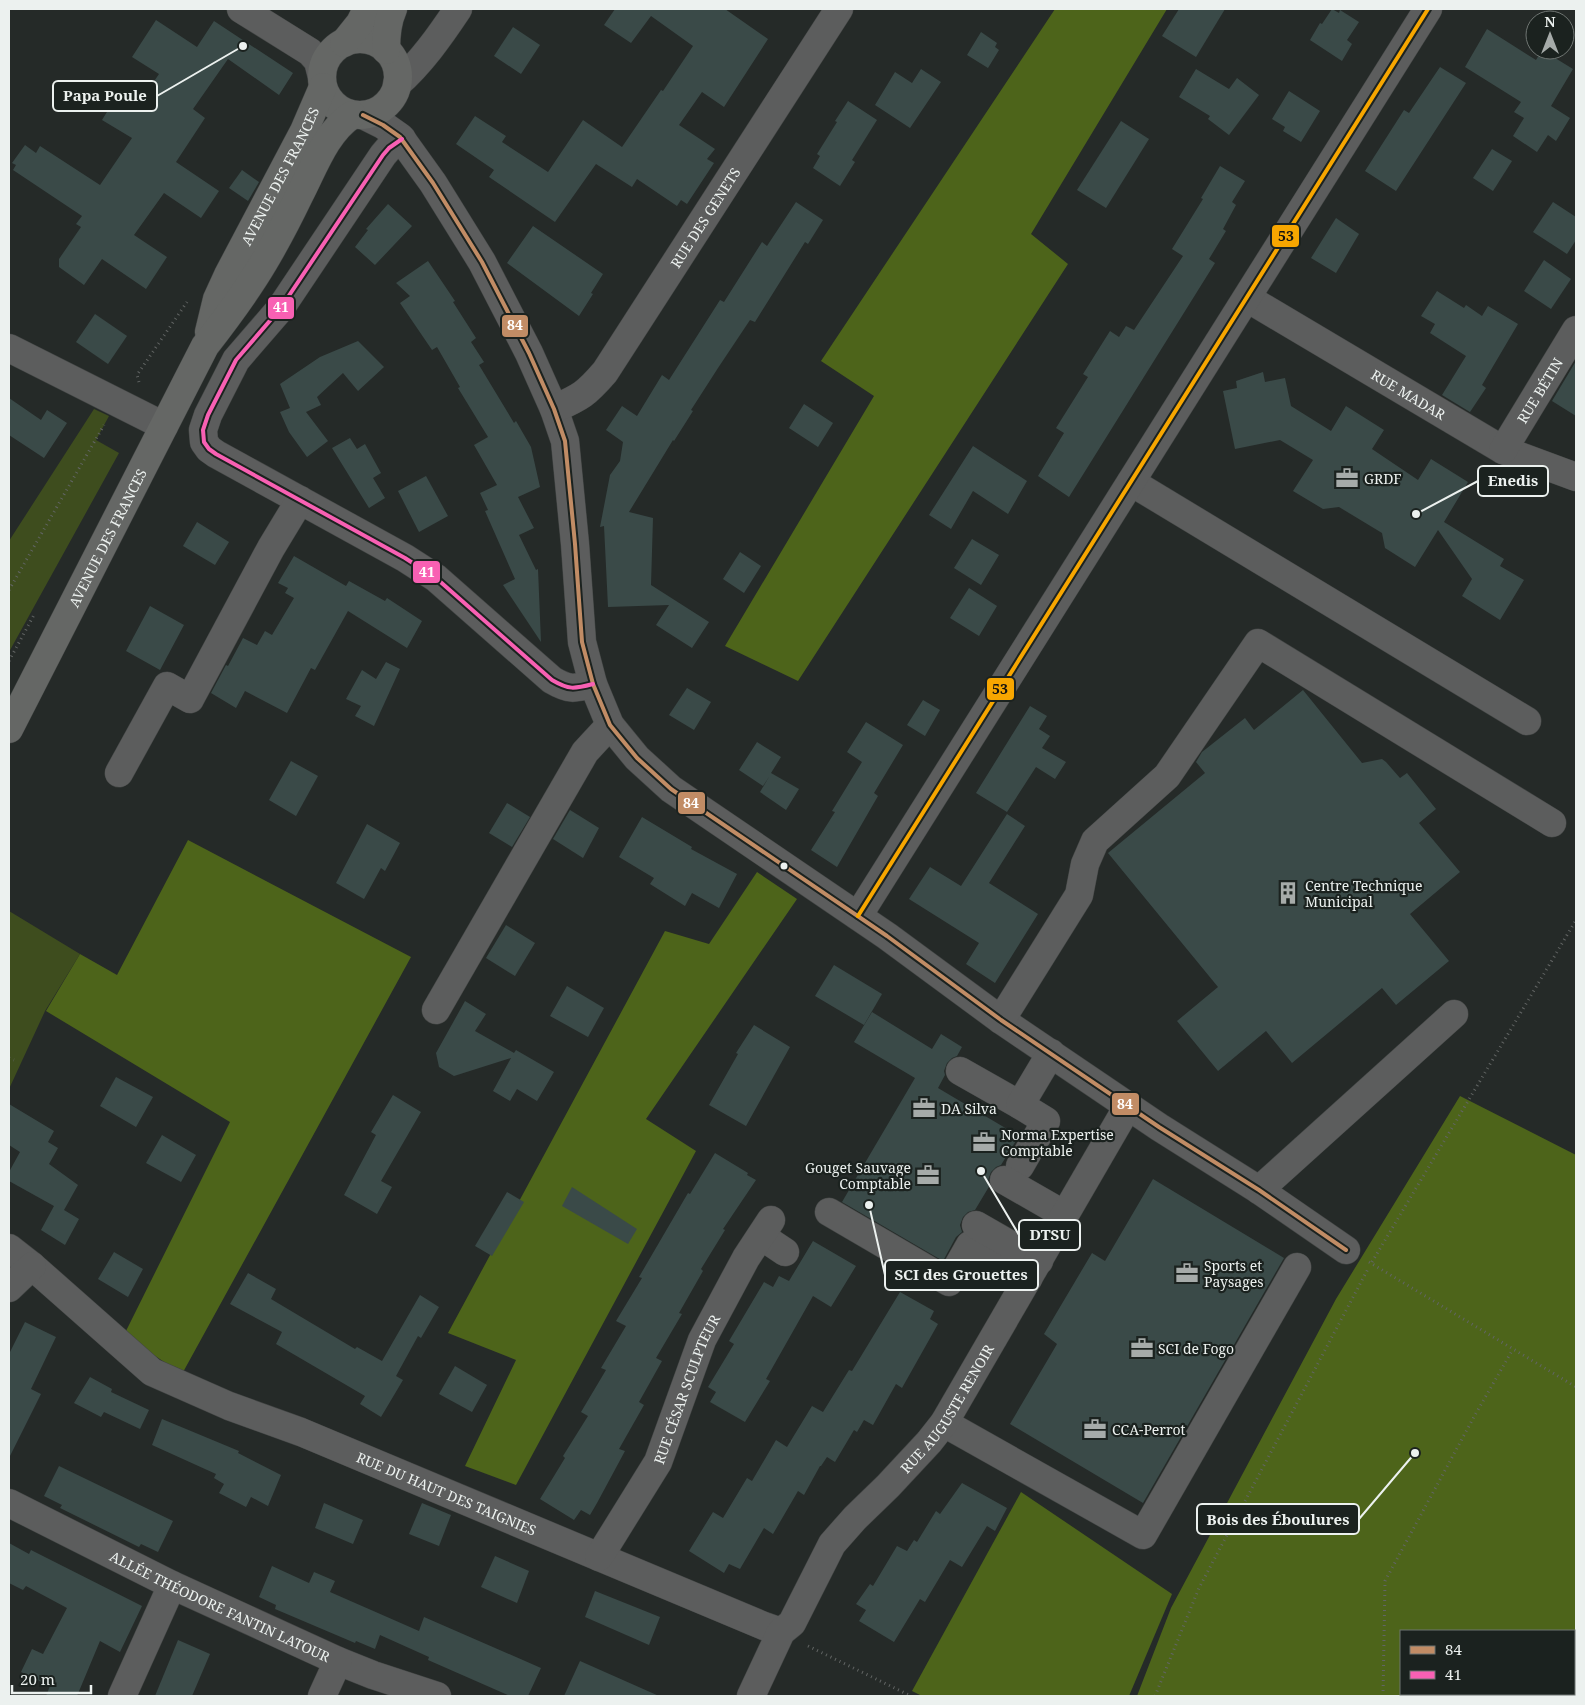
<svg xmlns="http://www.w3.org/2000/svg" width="1585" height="1705" font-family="'Noto Serif',serif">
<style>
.green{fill:#3e4d1e}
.forest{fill:#4d641a;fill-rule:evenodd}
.building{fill:#3a4a48}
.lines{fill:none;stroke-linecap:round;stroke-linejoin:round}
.minor-casing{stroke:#424544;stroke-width:29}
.major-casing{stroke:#424544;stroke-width:29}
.path{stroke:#626564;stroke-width:3;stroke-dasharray:1 4;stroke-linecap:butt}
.minor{stroke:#5c5d5d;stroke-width:28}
.major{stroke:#656765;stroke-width:28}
.bus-1-casing{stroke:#1b221f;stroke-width:8}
.bus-2-casing{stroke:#1b221f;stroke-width:8}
.bus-3-casing{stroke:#1b221f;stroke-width:8}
.bus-1{stroke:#c18c65;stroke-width:4}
.bus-2{stroke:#f860b3;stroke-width:4}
.bus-3{stroke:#f7a600;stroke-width:4}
.bus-dot{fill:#ecf1ef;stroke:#1b221f;stroke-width:2}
.labels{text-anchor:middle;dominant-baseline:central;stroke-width:4.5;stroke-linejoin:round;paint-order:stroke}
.street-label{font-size:14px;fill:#ecf1ef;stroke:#1b221f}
.poi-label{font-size:14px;fill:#ecf1ef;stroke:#1b221f;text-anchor:start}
.leader{fill:none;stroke:#ecf1ef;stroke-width:2}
.callout-dot{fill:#ecf1ef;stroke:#1b221f;stroke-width:2}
.callout{fill:#1b221f;stroke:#ecf1ef;stroke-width:2}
.callout-label{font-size:15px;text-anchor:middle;font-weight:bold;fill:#ecf1ef}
.line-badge{stroke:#1b221f;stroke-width:2}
.badge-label{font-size:14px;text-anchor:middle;font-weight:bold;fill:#fff}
.pale-badge-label{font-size:14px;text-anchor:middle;font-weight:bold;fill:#111}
</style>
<rect width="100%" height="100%" fill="#252a28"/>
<g class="green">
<path d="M94,409L109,416L96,440L119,453L9,652V541Z"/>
<path d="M9,911L80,954L45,1011L9,1089Z"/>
</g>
<g class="forest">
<path d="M1055,9H1167L1031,234L1068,264L798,681L725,646L874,396L821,361Z"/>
<path d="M188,840L411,957L182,1374L124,1335L230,1122L46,1011L80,954L117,975Z"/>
<path d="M757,872L797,899L646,1119L696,1151L516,1485L465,1466L516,1360L448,1333L665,931L709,944Z"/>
<path d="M1460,1096L1576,1155V1696H1137L1171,1608L1336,1299ZM1574,1631V1694H1401V1631Z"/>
<path d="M1021,1492L1172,1594L1129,1696H922L912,1691Z"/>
</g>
<g class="building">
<path d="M615,9H725L768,39L724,107L702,92L679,125L715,149L707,159L714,163L687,204L681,200L677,206L637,179L632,187L596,164L555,222L489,177L494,170L456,144L475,116L506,136L502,142L548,172L583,120L622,147L661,90L663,91L693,46L651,16L631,43L604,25Z"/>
<path d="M1179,9H1225L1196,57L1162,36Z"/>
<path d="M1332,9L1339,13L1340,10L1359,22L1347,40L1352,44L1342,61L1310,40L1320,23L1322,24Z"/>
<path d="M156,20L197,47L214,21L293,73L279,95L228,59L193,109L205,118L176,162L219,191L201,218L164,193L134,235L167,257L146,289L102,259L84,285L59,267V259L81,227L76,224L82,216L13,170L16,165L12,163L25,145L36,153L40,146L100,185L132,138L102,120L115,99L134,111L159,74L132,57Z"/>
<path d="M513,27L540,45L521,74L494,56Z"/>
<path d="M1487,29L1536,60L1542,50L1573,69L1551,106L1570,118L1556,141L1548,135L1537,152L1513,136L1524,118L1514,112L1521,102L1465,67Z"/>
<path d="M981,32L997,43L995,47L999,50L988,68L967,55Z"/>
<path d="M1440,67L1466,83L1396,191L1365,171L1404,110L1409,113Z"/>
<path d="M921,69L941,82L910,128L875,105L895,72L912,83Z"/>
<path d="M1196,69L1229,89L1237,78L1259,95L1229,135L1208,119L1210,116L1179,97Z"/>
<path d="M1289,91L1320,111L1301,142L1283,131L1285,127L1272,119Z"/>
<path d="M848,101L877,120L852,160L855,162L840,186L813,168L820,156L817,154L837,122L835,121Z"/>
<path d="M1121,121L1149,139L1106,208L1077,190Z"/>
<path d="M1492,149L1512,161L1493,191L1473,178Z"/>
<path d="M1220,166L1245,181L1232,202L1236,205L1223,229L1226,231L1209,259L1215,263L1069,497L1038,476L1064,433L1056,428L1088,377L1083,374L1110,331L1119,337L1126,326L1134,330L1183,256L1172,249L1203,199L1201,198Z"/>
<path d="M242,170L259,182L248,201L229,188Z"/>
<path d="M796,202L823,220L808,244L805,242L755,322L750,320L718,368L691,410L693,411L674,441L673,440L629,512L653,518L651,585L709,622L692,648L656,625L669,605L608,607L604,526L600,527L610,475L620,461L623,442L606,430L622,406L637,416L662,375L669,380L720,300L724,302L762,242L767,246Z"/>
<path d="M1553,202L1576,217V240L1567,254L1533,232Z"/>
<path d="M388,204L412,226L375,265L355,247L368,230L366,229Z"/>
<path d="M1336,218L1359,234L1336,273L1311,258Z"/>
<path d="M533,226L603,274L591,293L593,294L579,316L507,263Z"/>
<path d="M1544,260L1571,279L1551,309L1524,291Z"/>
<path d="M428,261L455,301L453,302L476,338L471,342L484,362L479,365L514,423L516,421L531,447L540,487L518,497L534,528L519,535L536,570L538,569L541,642L503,585L515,579L485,511L488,510L480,493L497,485L474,445L488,437L458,388L460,387L437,347L432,350L400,303L410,296L396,283Z"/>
<path d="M1437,291L1464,308L1466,305L1482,316L1488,306L1518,324L1482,385L1486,388L1470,412L1442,395L1466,356L1430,333L1435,324L1421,316Z"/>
<path d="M95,314L127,336L108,364L76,342Z"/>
<path d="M358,341L384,367L358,391L343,373L317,397L321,405L306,412L328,441L307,457L289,432L280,412L290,408L280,384L320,357Z"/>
<path d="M1576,361V416L1552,401Z"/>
<path d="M1263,372L1265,382L1285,378L1291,406L1331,431L1346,406L1384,430L1372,449L1418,480L1431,459L1468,482L1444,522L1504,559L1500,566L1524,580L1500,620L1462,596L1472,579L1438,530L1415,567L1385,548L1382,533L1339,507L1323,509L1293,491L1313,460L1280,440L1235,449L1223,391L1237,388L1236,381Z"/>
<path d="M9,398L41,420L47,410L67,423L44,458L9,435Z"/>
<path d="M804,404L833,423L818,447L789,428Z"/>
<path d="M350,438L357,449L365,444L381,473L373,478L385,498L369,508L332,448Z"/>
<path d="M973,446L1027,481L1008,514L973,491L951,529L929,515Z"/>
<path d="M426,476L448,516L419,532L398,491Z"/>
<path d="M197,522L229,542L215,565L183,546Z"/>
<path d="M972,539L999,555L981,585L954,568Z"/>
<path d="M740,552L761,566L744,593L723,579Z"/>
<path d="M294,556L346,586L349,581L385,601L387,598L422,621L407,648L348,611L315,670L311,668L287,713L245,691L236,708L211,693L226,665L228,666L243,638L257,645L265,631L272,635L294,598L285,593L288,588L278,583Z"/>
<path d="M969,588L997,606L979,636L950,618Z"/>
<path d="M150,606L184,625L160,670L126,651Z"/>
<path d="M386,662L400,669L374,726L355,716L361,706L346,699L362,670L376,679Z"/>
<path d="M687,688L711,702L694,730L669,715Z"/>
<path d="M1303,690L1362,763L1382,759L1386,762L1400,778L1407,773L1436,809L1419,823L1460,872L1410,914L1449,961L1396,1005L1382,988L1292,1063L1266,1031L1218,1071L1177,1021L1218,987L1108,853L1205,773L1196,762L1202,752L1245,718L1254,730Z"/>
<path d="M923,700L940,710L925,736L907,725Z"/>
<path d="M1030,706L1047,716L1039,729L1050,736L1042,748L1066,762L1055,779L1036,767L1007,812L976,793Z"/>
<path d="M866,722L903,745L874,793L878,796L837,867L811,850L835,812L832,811L862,762L847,752Z"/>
<path d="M757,742L781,757L771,773L799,789L786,810L760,792L769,777L763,786L739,770Z"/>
<path d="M291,761L318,776L296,816L269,800Z"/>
<path d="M507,803L530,817L512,847L489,833Z"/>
<path d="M570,810L599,828L583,858L553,839Z"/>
<path d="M1007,814L1025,826L989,883L1038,914L995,983L966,964L979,943L909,899L930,867L961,886Z"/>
<path d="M642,817L692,847L691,849L737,874L719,908L692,893L685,906L650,884L654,878L619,857Z"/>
<path d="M367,824L400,843L385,871L381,868L364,899L336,883Z"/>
<path d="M506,925L535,943L515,976L486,958Z"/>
<path d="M834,965L882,994L864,1025L815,996Z"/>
<path d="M567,986L604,1008L588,1037L550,1016Z"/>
<path d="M465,1001L486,1014L475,1031L514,1053L516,1050L554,1072L537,1101L517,1089L510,1101L493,1091L511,1058L454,1076L439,1067L436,1053Z"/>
<path d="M872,1012L932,1049L941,1034L962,1047L957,1056L952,1058L947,1063L944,1071L945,1075L938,1088L1019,1136L1001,1165L996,1167L991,1172L988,1180L990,1185L975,1210L968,1212L963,1217L960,1225L962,1232L956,1237L943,1261L842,1202L915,1078L854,1042Z"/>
<path d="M754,1025L790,1047L746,1126L709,1105L738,1054L736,1053Z"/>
<path d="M116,1077L153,1097L136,1127L100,1106Z"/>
<path d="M393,1095L421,1112L381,1181L392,1187L377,1214L344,1195L376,1135L371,1132Z"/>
<path d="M9,1104L54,1131L48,1142L58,1148L49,1164L78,1185L64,1210L79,1219L65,1245L41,1230L54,1206L9,1181V1172L20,1152L9,1145Z"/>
<path d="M162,1135L196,1155L181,1182L146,1163Z"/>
<path d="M715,1153L748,1173L747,1175L756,1180L723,1229L725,1230L701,1269L703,1271L679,1313L682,1314L656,1358L662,1361L639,1402L644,1405L619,1449L625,1451L597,1503L590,1515L581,1510L574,1520L540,1499L565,1458L563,1456L588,1416L581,1412L606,1370L601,1368L626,1326L616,1321L642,1278L639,1277L688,1193L690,1194Z"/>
<path d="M1153,1179L1284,1258L1143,1503L1010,1424L1057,1344L1044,1334L1092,1253L1105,1261Z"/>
<path d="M572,1187L637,1229L628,1244L562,1206Z"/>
<path d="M507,1192L524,1202L492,1256L475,1246Z"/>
<path d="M813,1241L856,1266L831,1307L813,1296L766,1379L770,1381L745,1422L710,1402L716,1392L708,1387L734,1344L729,1341L764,1282L773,1287L779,1276L789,1281Z"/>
<path d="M114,1252L143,1269L128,1297L98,1279Z"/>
<path d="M248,1273L276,1289L271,1299L355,1349L357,1347L382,1361L420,1295L439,1307L421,1338L418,1336L396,1376L403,1380L381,1417L360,1404L365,1396L276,1344L282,1332L230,1304Z"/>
<path d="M900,1292L934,1311L930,1319L938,1324L902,1388L896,1384L873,1425L864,1420L857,1432L854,1430L835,1462L827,1457L821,1466H820L804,1495L798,1491L773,1534L764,1528L740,1569L729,1564L724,1573L689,1551L713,1512L723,1518L747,1478L752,1481L776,1440L787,1447L812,1406L823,1412L849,1370L852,1371Z"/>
<path d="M25,1322L56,1337L31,1389L41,1394L9,1458V1354Z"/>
<path d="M455,1366L487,1385L472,1412L439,1394Z"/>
<path d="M90,1377L112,1389L111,1392L149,1410L140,1429L104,1412L101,1417L74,1403Z"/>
<path d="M162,1419L239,1451L238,1453L281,1475L268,1506L251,1497L246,1507L219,1493L224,1484L214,1478L216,1474L152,1445Z"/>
<path d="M59,1466L173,1521L158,1552L141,1544L139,1547L60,1508L62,1505L44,1496Z"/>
<path d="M962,1483L1007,1508L995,1531L987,1526L962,1567L950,1560L925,1602L920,1599L894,1642L859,1621L866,1610L856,1604L870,1584L873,1586L897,1546L907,1551L914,1540L917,1542L936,1511L940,1514Z"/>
<path d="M324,1503L363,1520L353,1544L315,1528Z"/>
<path d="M422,1503L451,1515L439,1546L409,1534Z"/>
<path d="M9,1543L29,1554L31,1550L142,1606L120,1652L100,1641L77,1696H46L50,1686L21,1672L32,1649L43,1654L67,1608L26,1586L23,1590L9,1583Z"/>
<path d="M495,1556L529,1571L517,1603L481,1587Z"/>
<path d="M272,1566L309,1583L314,1572L335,1581L330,1592L419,1631L424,1617L541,1668L528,1696H510L428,1660L429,1657L380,1635L375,1649L356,1641L355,1643L275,1609L276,1605L259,1597Z"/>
<path d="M595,1591L660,1617L649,1645L585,1617Z"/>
<path d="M178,1640L210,1654L192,1696H155Z"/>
<path d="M580,1661L659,1696H564Z"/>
</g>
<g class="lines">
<defs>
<g id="minor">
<path d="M241,9L310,52L318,61L322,77"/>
<path d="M397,84C421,63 440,36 458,9"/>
<path d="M363,115L383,125L400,137L433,183L482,262L529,353L554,409L565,441L575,544L582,642L593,684L610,725L637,758L671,789L887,936L1001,1020L1159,1127L1259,1190L1346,1250"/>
<path d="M402,139L389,148L383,155L280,309L236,360L208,415L203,430L204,442L209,449L216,454L405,558L436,578L552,680C569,690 574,689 593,684"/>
<path id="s1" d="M1247,298L1503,450L1576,477"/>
<path d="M9,348L164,426"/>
<path id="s2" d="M554,409C581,397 586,394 605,372L839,9"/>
<path id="s3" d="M1503,450L1576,330"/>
<path d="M1131,482L1527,721"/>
<path d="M119,773L167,686L190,699L271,548L300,500"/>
<path d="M858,916L1428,9"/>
<path d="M436,1010L585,752L610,725"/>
<path d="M1001,1020L1079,895L1085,864L1095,841L1167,776L1258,643L1552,823"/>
<path d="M960,1071L1020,1105"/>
<path d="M1020,1166L1046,1121L1020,1105L1051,1053"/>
<path d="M1004,1180L1065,1215"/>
<path d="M1259,1190L1454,1014"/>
<path d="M829,1212L949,1282L970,1245L1028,1279"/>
<path d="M976,1225L1039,1261"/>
<path d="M761,1236L785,1252"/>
<path id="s4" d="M9,1248L32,1266L152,1372L229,1406L301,1432L764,1626L781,1632"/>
<path d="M9,1288L32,1266"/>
<path d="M944,1423L1143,1535L1297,1267"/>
<path id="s5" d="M9,1503L172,1585L338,1661L373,1675L437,1696"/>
<path id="s6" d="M599,1557L658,1462L702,1340L746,1258L771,1220"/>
<path d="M122,1696L172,1585"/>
<path d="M322,1696L338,1661"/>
<path id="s7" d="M751,1696L781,1632L792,1623L832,1544L855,1518L888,1486L929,1442L944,1423L1128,1106"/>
</g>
<g id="major">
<circle cx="360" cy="77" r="38"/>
<path d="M344,43L360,23L367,9"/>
<path d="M386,50C386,35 387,22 393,9"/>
<path id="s8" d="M209,332L217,299L228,275L304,131L323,87"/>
<path id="s9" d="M9,729L205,346C226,319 247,291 264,262C277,240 289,217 300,194C314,167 326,132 352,115"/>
</g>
</defs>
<use href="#minor" class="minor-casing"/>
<use href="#major" class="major-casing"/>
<g class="path">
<path d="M139,382L137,375L187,302"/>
<path d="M9,590L104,425"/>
<path d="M9,661L35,613"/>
<path d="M9,1058L14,1060"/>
<path d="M1369,1262L1576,1387"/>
<path d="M1372,1262L1576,920"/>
<path d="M808,1646L911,1696"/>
<path d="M1155,1696L1199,1588L1369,1267"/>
<path d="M1383,1696L1385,1581L1475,1415L1513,1349"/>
</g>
<use href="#minor" class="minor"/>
<use href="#major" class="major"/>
<defs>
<path id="bus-1" d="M363,115L383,125L400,137L433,183L482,262L529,353L554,409L565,441L575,544L582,642L593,684L610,725L637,758L671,789L887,936L1001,1020L1159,1127L1259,1190L1346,1250"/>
<path id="bus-2" d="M402,139L389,148L383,155L280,309L236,360L208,415L203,430L204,442L209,449L216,454L405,558L436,578L552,680C569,690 574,689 593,684"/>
<path id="bus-3" d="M858,916L1428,9"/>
</defs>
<use href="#bus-1" class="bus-1-casing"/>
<use href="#bus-2" class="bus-2-casing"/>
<use href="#bus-3" class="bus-3-casing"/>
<use href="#bus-1" class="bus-1"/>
<use href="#bus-2" class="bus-2"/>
<use href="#bus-3" class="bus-3"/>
</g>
<defs>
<symbol id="office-bare" viewBox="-9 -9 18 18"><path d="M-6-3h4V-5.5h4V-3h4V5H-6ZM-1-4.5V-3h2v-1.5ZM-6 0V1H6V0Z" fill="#a6aba9" stroke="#1b221f" stroke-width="2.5" paint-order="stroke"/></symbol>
<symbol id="building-bare" viewBox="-9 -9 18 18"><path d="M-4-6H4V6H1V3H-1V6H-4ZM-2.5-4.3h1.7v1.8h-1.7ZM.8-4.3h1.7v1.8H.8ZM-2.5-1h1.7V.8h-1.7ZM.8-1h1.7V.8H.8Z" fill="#a6aba9" stroke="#1b221f" stroke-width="2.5" paint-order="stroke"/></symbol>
</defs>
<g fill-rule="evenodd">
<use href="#office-bare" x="1331" y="462" width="32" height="32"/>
<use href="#building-bare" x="1272" y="877" width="32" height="32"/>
<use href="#office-bare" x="908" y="1092" width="32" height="32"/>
<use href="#office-bare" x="968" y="1126" width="32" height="32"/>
<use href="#office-bare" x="912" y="1159" width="32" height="32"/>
<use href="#office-bare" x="1171" y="1257" width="32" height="32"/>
<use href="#office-bare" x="1126" y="1332" width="32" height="32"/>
<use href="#office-bare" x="1079" y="1413" width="32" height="32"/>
</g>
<circle class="bus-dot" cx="784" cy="866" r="4.5"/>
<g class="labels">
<g class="street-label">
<text stroke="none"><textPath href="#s8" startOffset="172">AVENUE DES FRANCES</textPath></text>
<text stroke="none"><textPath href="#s2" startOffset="248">RUE DES GENETS</textPath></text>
<text stroke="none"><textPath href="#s3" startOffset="70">RUE BÉTIN</textPath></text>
<text stroke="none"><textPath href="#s1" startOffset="188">RUE MADAR</textPath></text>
<text stroke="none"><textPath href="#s9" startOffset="215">AVENUE DES FRANCES</textPath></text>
<text stroke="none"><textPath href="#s6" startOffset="190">RUE CÉSAR SCULPTEUR</textPath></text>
<text stroke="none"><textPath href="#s7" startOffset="352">RUE AUGUSTE RENOIR</textPath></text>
<text stroke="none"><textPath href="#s4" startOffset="508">RUE DU HAUT DES TAIGNIES</textPath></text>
<text stroke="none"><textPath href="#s5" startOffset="235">ALLÉE THÉODORE FANTIN LATOUR</textPath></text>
</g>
<g class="poi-label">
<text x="1364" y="478">GRDF</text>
<text x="1305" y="885">Centre Technique<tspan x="1305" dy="16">Municipal</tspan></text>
<text x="941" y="1108">DA Silva</text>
<text x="1001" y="1134">Norma Expertise<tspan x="1001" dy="16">Comptable</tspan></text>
<text x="911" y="1167" text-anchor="end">Gouget Sauvage<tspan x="911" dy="16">Comptable</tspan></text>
<text x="1204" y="1265">Sports et<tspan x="1204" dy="16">Paysages</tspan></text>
<text x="1158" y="1348">SCI de Fogo</text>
<text x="1112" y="1429">CCA-Perrot</text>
</g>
</g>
<path class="leader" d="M243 46L157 96M1416 514L1478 481M981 1171L1019 1235M869 1205L885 1275M1415 1453L1359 1519"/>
<g class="callout-dot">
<circle cx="243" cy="46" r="5"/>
<circle cx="1416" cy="514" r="5"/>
<circle cx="981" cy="1171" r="5"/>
<circle cx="869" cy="1205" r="5"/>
<circle cx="1415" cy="1453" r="5"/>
</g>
<g class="callout">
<rect x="53" y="81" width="104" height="30" rx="5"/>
<rect x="1478" y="466" width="70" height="30" rx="5"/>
<rect x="1019" y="1220" width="61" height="30" rx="5"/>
<rect x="885" y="1260" width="153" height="30" rx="5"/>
<rect x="1197" y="1504" width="162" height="30" rx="5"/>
</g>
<g class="callout-label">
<text x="105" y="101">Papa Poule</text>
<text x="1513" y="486">Enedis</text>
<text x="1050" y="1240">DTSU</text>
<text x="961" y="1280">SCI des Grouettes</text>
<text x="1278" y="1525">Bois des Éboulures</text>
</g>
<g class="line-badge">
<rect x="1271" y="224" width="29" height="24" rx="5" fill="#f7a600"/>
<rect x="267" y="296" width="28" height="24" rx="5" fill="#f860b3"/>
<rect x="501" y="314" width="28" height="24" rx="5" fill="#c18c65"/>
<rect x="412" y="560" width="29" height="24" rx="5" fill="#f860b3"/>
<rect x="986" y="677" width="29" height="24" rx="5" fill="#f7a600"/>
<rect x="677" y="791" width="29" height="24" rx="5" fill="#c18c65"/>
<rect x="1111" y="1092" width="29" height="24" rx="5" fill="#c18c65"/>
</g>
<g class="badge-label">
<text x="281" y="312">41</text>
<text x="515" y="330">84</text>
<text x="427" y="577">41</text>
<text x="691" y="808">84</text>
<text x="1125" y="1109">84</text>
</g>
<g class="pale-badge-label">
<text x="1286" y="241">53</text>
<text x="1000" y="694">53</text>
</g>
<rect width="1585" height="1705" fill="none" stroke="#ecf1ef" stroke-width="20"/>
<rect x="1400" y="1630" width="175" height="65" fill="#1b221f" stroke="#6f7572"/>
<rect x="1410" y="1646" width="25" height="8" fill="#c18c65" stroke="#6f7572"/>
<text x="1445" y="1655" font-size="15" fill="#ecf1ef">84</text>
<rect x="1410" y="1671" width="25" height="8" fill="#f860b3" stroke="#6f7572"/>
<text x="1445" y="1680" font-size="15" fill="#ecf1ef">41</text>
<g transform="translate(1550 35)"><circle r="24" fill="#1b221f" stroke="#6f7572"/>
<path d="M0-4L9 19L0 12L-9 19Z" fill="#a6aba9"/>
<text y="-8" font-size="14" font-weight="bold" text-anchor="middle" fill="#ecf1ef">N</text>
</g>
<path d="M12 1685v8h79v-8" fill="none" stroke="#ecf1ef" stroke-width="2.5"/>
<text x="20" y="1685" font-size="15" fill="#ecf1ef" stroke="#1b221f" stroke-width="4" paint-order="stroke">20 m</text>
</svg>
